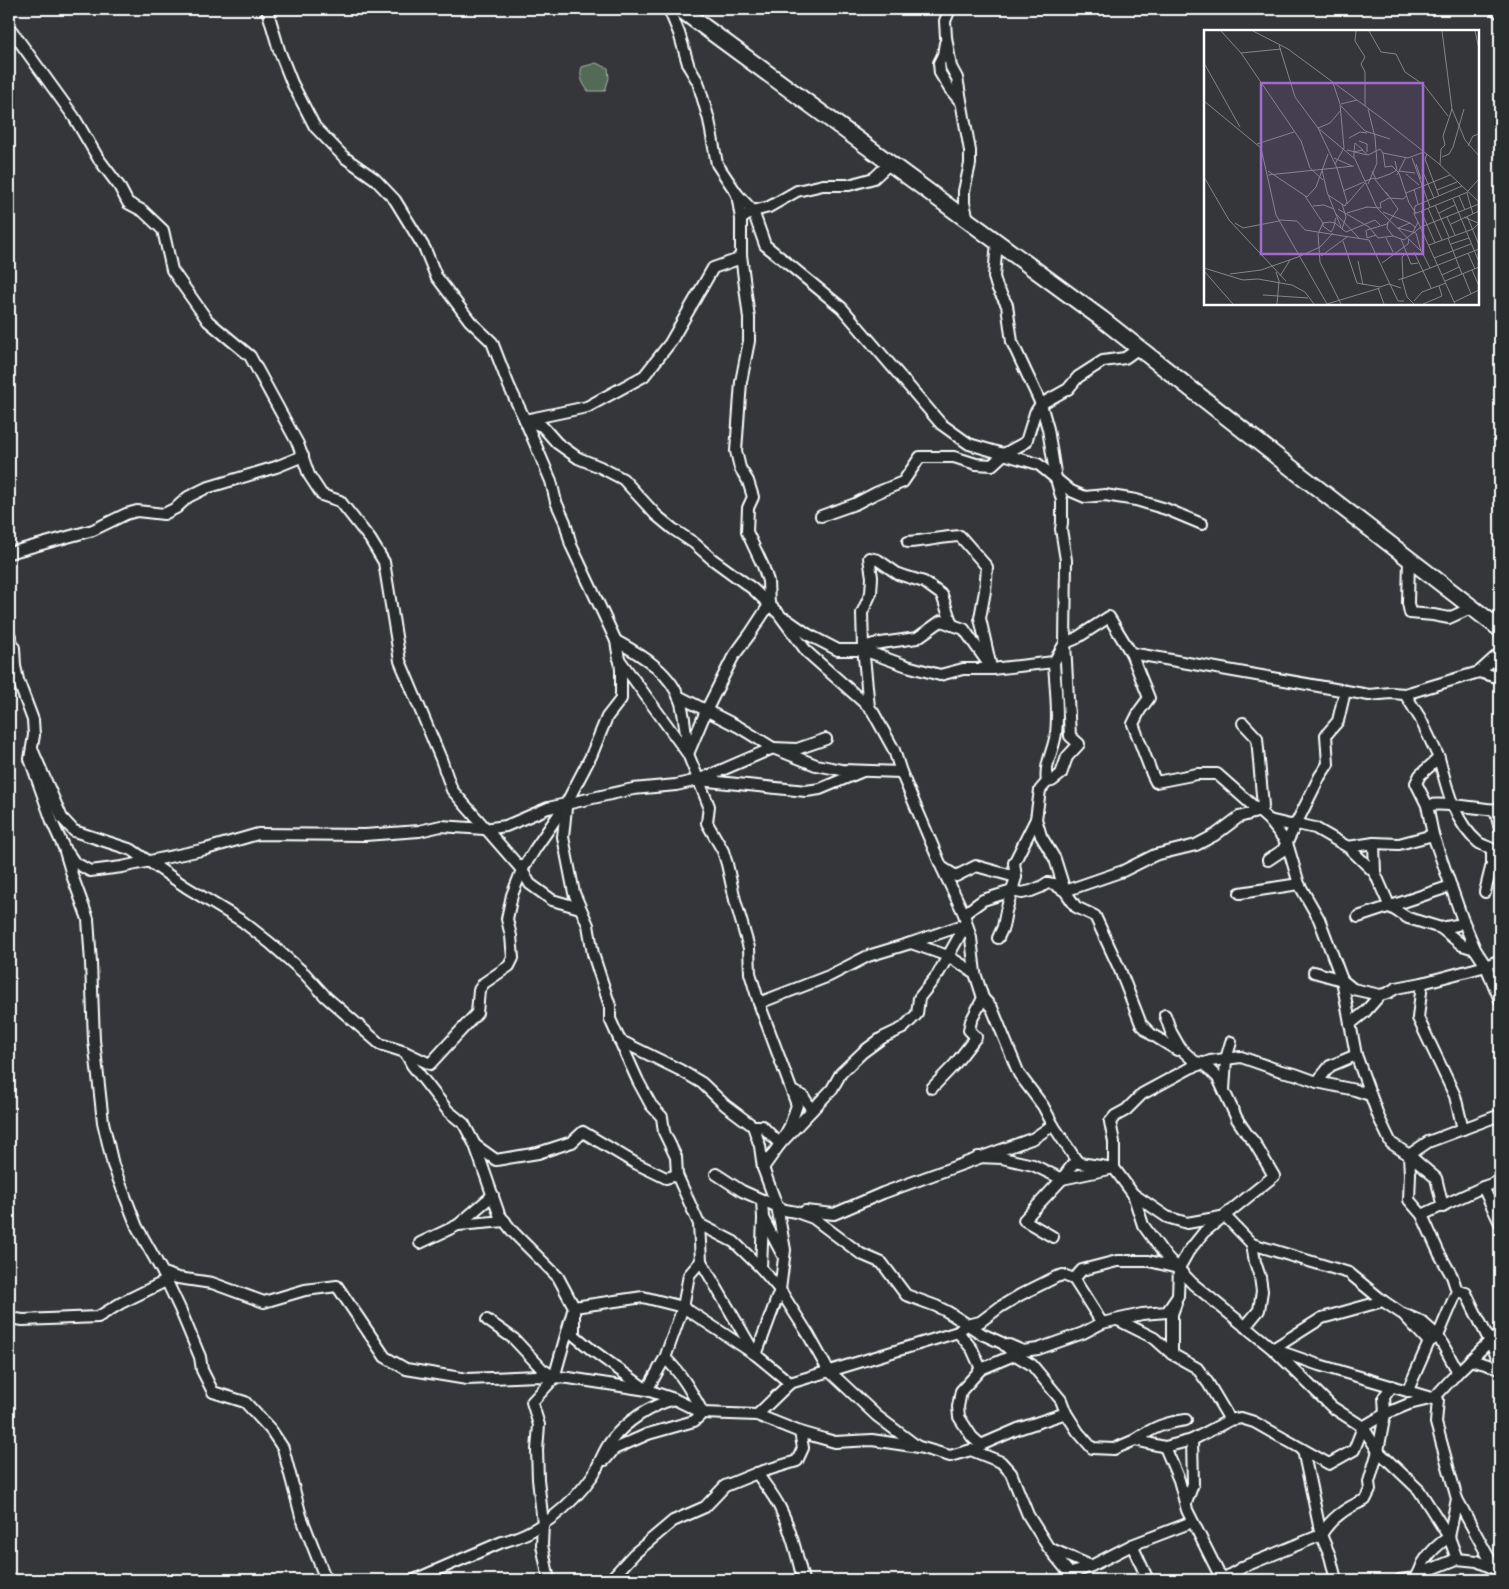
<svg xmlns="http://www.w3.org/2000/svg" width="1509" height="1589" font-family="'Architects Daughter',sans-serif">
<style>
.green{fill:#526a57;stroke:#a8b4ab}
.lines{fill:none;stroke-linecap:round;stroke-linejoin:round}
.minor-casing{stroke:#fff;stroke-width:14}
.highway-casing{stroke:#fff;stroke-width:19}
.minor{stroke:#2a2d2e;stroke-width:10}
.highway{stroke:#2a2d2e;stroke-width:15}
.inset-road{fill:none;stroke:#868689;stroke-width:1}
.view{fill:#a36bd2;fill-opacity:0.15;stroke:#a36bd2;stroke-width:2.5}
.inset-edge{fill:none;stroke:#fff;stroke-width:2.5}
</style>
<rect width="100%" height="100%" fill="#35363a"/>
<filter id="ink" filterUnits="userSpaceOnUse"><feTurbulence type="fractalNoise" baseFrequency=".02" numOctaves="2"/><feDisplacementMap in="SourceGraphic" scale="10" xChannelSelector="R" yChannelSelector="G"/><feConvolveMatrix kernelMatrix="1 2 1 2 8 2 1 2 1" color-interpolation-filters="sRGB"/></filter>
<g filter="url(#ink)">
<path class="green" d="M596,63L608,68L609,78L605,91H588C582,82 579,77 582,67Z"/>
<g class="lines">
<defs>
<g id="minor">
<path d="M267,9L279,50L292,83L315,127L344,157L375,179L395,200L425,249L436,276L470,321L492,342L509,386L525,420L542,426L557,443L578,458L600,467L623,479L656,515L673,529L694,543L712,559L753,589L779,614L807,652L869,707L873,712L894,750L901,772L942,868L964,914L971,938L975,973L983,998L992,1008L1019,1074L1043,1106L1053,1125L1076,1160L1079,1163L1114,1168L1133,1194L1143,1225L1164,1254L1193,1284L1273,1349L1332,1407L1363,1427L1378,1451L1419,1490L1449,1537L1457,1559L1477,1561L1495,1569L1500,1580"/>
<path d="M669,9L679,33L689,67L698,82L709,120L717,164L737,194L753,211L769,207L797,191L823,185H849L874,178L890,163"/>
<path d="M950,9L945,21L946,37L951,67L957,78L970,151V164L964,191V203L968,220"/>
<path d="M1495,9L1500,13"/>
<path d="M9,27L74,117L98,158L119,186L128,203L143,211L163,230L172,270L208,321L250,356L298,444L309,475L322,495L340,501L370,539L384,562L400,661L441,759L452,790L522,870L530,884L552,900L580,908"/>
<path d="M945,43L943,55L939,63L940,73L949,88L960,101"/>
<path d="M741,219L753,211L765,245L842,308L941,424L969,444L1038,464L1071,491L1085,497L1105,495L1136,500L1166,509L1202,524"/>
<path d="M997,241L994,277L997,287L1007,305L1012,342L1041,404L1048,429L1056,479L1062,500V523L1061,529L1066,560L1065,643L1070,736L1079,744L1067,757L1061,774L1052,781L1047,782L1040,790L1036,819L1014,863L1016,877L1006,911L1003,927L998,938"/>
<path d="M741,255L736,260L713,268L670,343L644,376L587,407L525,420L551,481L556,502L565,522L571,545L616,641L619,659L688,754L709,806L707,823L723,851L727,864L735,900L749,948L750,973L759,1003L797,1105L790,1126L780,1144L762,1126H753L760,1146L763,1168L777,1206L785,1250L780,1290L756,1355"/>
<path d="M821,516L855,504L876,493L903,482L920,457H954L976,464L992,465L1004,454L1026,442L1035,413L1041,404L1068,389L1078,377L1103,361L1125,358L1139,348"/>
<path d="M908,542C926,541 942,537 960,536L987,567L985,591L980,618L990,663"/>
<path d="M9,553L93,530L126,514L137,511L164,514L176,508L188,497L206,488L276,467L303,456"/>
<path d="M1409,559L1408,603L1410,613L1433,615L1449,618L1473,607"/>
<path d="M786,619L809,635L838,650H863L907,666L940,675L963,669H992"/>
<path d="M9,634L14,648L15,666L18,680L33,720L34,735L30,759L53,824L64,848L73,878L88,919L91,963L94,1040L103,1122L113,1165L137,1227L163,1273L180,1309L200,1357L202,1370L213,1392L245,1402L271,1430L283,1448L301,1516L326,1580"/>
<path d="M616,641C642,655 672,673 681,703C685,719 686,737 688,753"/>
<path d="M863,647L862,613L871,593L872,577L869,558L878,560L898,574L924,582L942,595L952,625"/>
<path d="M1131,653L1149,698L1140,710L1133,724L1152,774L1156,782L1197,774H1217L1269,820L1287,843L1299,884L1319,919L1342,980L1356,1055L1379,1118L1391,1143L1409,1155L1436,1178L1443,1207"/>
<path d="M1479,672L1500,678"/>
<path d="M1405,694L1420,718L1439,758L1420,775L1416,783L1427,805L1433,835L1462,918L1475,949L1486,966L1500,1000"/>
<path d="M678,696L739,727L773,748L816,765L842,770L901,772"/>
<path d="M869,707L863,647L874,644L917,638L941,621L964,629L992,669L1054,662L1065,643L1075,639L1109,617L1131,653L1369,695L1391,693L1405,694L1479,672L1500,653"/>
<path d="M32,749L62,818L74,831L132,850L186,887L242,921L270,943L304,973L326,997L380,1044L405,1052L430,1064L477,1013L479,990L484,983L509,966L513,958L511,936L507,919L512,895L522,870L535,849L566,804L591,756L607,717L621,699V670L620,662"/>
<path d="M688,754L706,711L733,657L750,634L769,605L768,581L763,566L747,532L748,508L753,497L748,481L740,468L736,451L741,382L749,341V318L741,255V219L737,194"/>
<path d="M1439,758C1447,787 1453,821 1478,842C1481,845 1487,846 1492,849V864L1485,892"/>
<path d="M701,779L773,748L797,749L826,739"/>
<path d="M1047,782C1044,764 1054,750 1056,733C1059,710 1055,685 1054,662"/>
<path d="M1427,805C1450,802 1476,809 1500,810"/>
<path d="M566,808L563,837L574,893L588,925L593,954L610,1006V1019L638,1081L651,1105L662,1117L664,1132L676,1157L677,1175L699,1224L701,1261L754,1352"/>
<path d="M1495,809L1500,829"/>
<path d="M1036,819L1041,836L1055,859L1065,891L1123,871L1155,855L1196,845L1215,835L1239,817L1260,811L1263,806L1257,738L1243,723"/>
<path d="M1269,820L1290,825L1297,824L1315,828L1348,847L1374,843L1399,844L1433,835"/>
<path d="M1374,843L1375,873"/>
<path d="M1348,847L1375,873L1390,907L1408,918L1441,928L1462,945L1475,949"/>
<path d="M68,853L74,862L90,871L122,867L206,849L258,834L365,835L419,831L441,826L484,829L506,826L548,808L633,789L676,785L698,780L806,791L820,789L863,771"/>
<path d="M1268,860L1283,850L1320,776L1328,764L1326,735L1338,721L1345,691"/>
<path d="M943,868L956,876L976,866L1016,877"/>
<path d="M1240,893L1299,884"/>
<path d="M964,914L983,900L1012,891L1022,893L1031,891L1041,887L1047,883L1054,884L1065,891L1076,907L1095,916L1120,970L1141,1024L1151,1034L1177,1050L1180,1048"/>
<path d="M1358,917L1451,886"/>
<path d="M1441,928L1457,925"/>
<path d="M911,943L948,956L975,973"/>
<path d="M1314,972L1342,980L1353,989L1380,995L1388,993L1396,988L1422,983L1486,966L1500,960"/>
<path d="M1422,983L1418,1018L1455,1096L1463,1129"/>
<path d="M759,1003L829,976L868,956L911,943L966,924"/>
<path d="M1350,1024L1365,1012L1380,995"/>
<path d="M619,1040L680,1070L702,1083L725,1105L753,1126"/>
<path d="M405,1052L412,1065L448,1111L464,1124L475,1145L499,1214L513,1232L558,1277L574,1307L554,1378L532,1402L539,1425L537,1450L538,1479L543,1524L542,1545L549,1580"/>
<path d="M1317,1082L1355,1090L1370,1095"/>
<path d="M932,1088L955,1064L976,1037L969,1030L971,1021L983,998"/>
<path d="M1224,1090L1226,1059L1231,1042"/>
<path d="M792,1091L803,1096L812,1110"/>
<path d="M475,1145L496,1160L538,1153L572,1142L583,1132L635,1163L666,1178L677,1175"/>
<path d="M978,1157L1002,1158L1033,1165L1062,1179L1114,1168V1142L1110,1122L1115,1116L1126,1110L1142,1094L1190,1068L1210,1061L1241,1057L1281,1071L1295,1074L1317,1082L1330,1066L1356,1055"/>
<path d="M763,1168L780,1144L832,1089L841,1073L863,1052L882,1038L903,1028L917,1014L919,998L938,974L966,924"/>
<path d="M716,1174L742,1191L785,1210L796,1212L813,1218L861,1254L882,1263L906,1295L936,1306L948,1312L982,1334L1002,1343L1017,1356L1032,1365L1061,1400L1066,1413L1078,1432L1092,1448L1114,1449L1135,1440L1165,1447L1192,1440L1230,1420L1241,1418L1254,1422L1329,1464L1354,1450L1363,1427L1385,1414L1409,1404L1434,1398L1458,1372L1491,1340L1500,1336"/>
<path d="M1483,1187L1500,1223"/>
<path d="M1133,1194L1167,1217L1187,1223L1221,1217"/>
<path d="M762,1200L763,1218L782,1254"/>
<path d="M805,1211L834,1214L883,1193L1034,1138L1053,1125"/>
<path d="M1422,1215L1409,1200L1410,1174L1409,1155L1428,1142L1500,1115"/>
<path d="M1225,1216L1252,1244L1349,1273L1383,1301"/>
<path d="M699,1224L734,1242L761,1268L780,1290L808,1334L828,1370L877,1416L918,1447"/>
<path d="M458,1225L493,1195"/>
<path d="M1053,1237L1024,1220L1062,1179L1076,1160"/>
<path d="M420,1243L458,1225L505,1221"/>
<path d="M701,1261L689,1275L683,1307L665,1358L647,1390L592,1350L574,1335V1307L643,1297L683,1307L756,1355L790,1383L958,1332L966,1325L980,1322L1000,1307L1020,1295L1056,1277L1063,1275L1074,1279L1102,1323"/>
<path d="M761,1268L763,1219"/>
<path d="M163,1273L178,1278L212,1283L264,1302L305,1290L337,1286L385,1357L406,1369L467,1379L537,1376L569,1378L647,1390L674,1399L703,1413L757,1415L800,1432L835,1442L872,1440L919,1447L950,1456L971,1450L1001,1462L1011,1473L1028,1515L1048,1547L1070,1574L1074,1580"/>
<path d="M1074,1279L1082,1270L1117,1261H1149L1178,1268"/>
<path d="M1457,1291L1466,1293C1477,1317 1490,1340 1500,1364"/>
<path d="M1176,1303L1172,1314V1354L1197,1368L1208,1383L1230,1420"/>
<path d="M1404,1315L1429,1342"/>
<path d="M9,1318L23,1320L98,1317L121,1303L166,1281"/>
<path d="M487,1320L514,1339L542,1369L554,1377"/>
<path d="M1118,1320L1154,1338L1172,1354"/>
<path d="M1245,1327L1259,1310L1262,1291L1260,1277L1255,1262L1252,1244"/>
<path d="M958,1332L972,1349L981,1369"/>
<path d="M1009,1345L1023,1351L1038,1349L1083,1333L1102,1323L1142,1314L1167,1312L1178,1296L1179,1268L1188,1252L1204,1232L1274,1176L1254,1142L1247,1134L1237,1119L1218,1078L1203,1063L1195,1062L1180,1048L1171,1032L1165,1015"/>
<path d="M1019,1353L981,1369L961,1391L958,1407L959,1417L972,1437L981,1445L1018,1429L1066,1413"/>
<path d="M1470,1360L1500,1368"/>
<path d="M1458,1372L1438,1336L1422,1322L1401,1313L1383,1301L1322,1318L1273,1349L1319,1365L1438,1400L1436,1423L1457,1499L1495,1569"/>
<path d="M1408,1390L1429,1342L1438,1336L1457,1291L1452,1276L1439,1253L1422,1215L1483,1187L1500,1181"/>
<path d="M757,1415L790,1383"/>
<path d="M1135,1440C1154,1427 1164,1423 1186,1420"/>
<path d="M1165,1447L1179,1480L1187,1510L1218,1572L1223,1578"/>
<path d="M1303,1450L1321,1535L1330,1556L1336,1580"/>
<path d="M605,1460L614,1449L648,1434L694,1421L703,1413C692,1393 682,1374 665,1358"/>
<path d="M757,1473C764,1484 773,1494 779,1506C791,1529 797,1555 803,1580"/>
<path d="M1186,1503L1193,1484L1192,1440"/>
<path d="M1132,1545L1148,1580"/>
<path d="M1049,1548L1091,1566"/>
<path d="M1070,1574L1091,1566L1132,1545L1192,1522"/>
<path d="M1419,1574L1457,1559"/>
<path d="M414,1580L502,1542C539,1533 571,1506 593,1475C600,1464 603,1451 611,1441C626,1421 650,1406 674,1399"/>
<path d="M610,1580L634,1554L673,1521L705,1507L725,1486L757,1473L797,1461L803,1448L800,1432"/>
<path d="M1221,1580L1245,1566L1321,1535C1331,1518 1347,1507 1365,1500L1370,1490L1369,1482L1378,1451L1385,1414L1384,1397L1392,1386"/>
<path d="M1400,1580L1415,1578"/>
<path d="M1414,1580L1415,1578C1421,1573 1420,1566 1425,1560C1431,1551 1440,1543 1449,1537L1457,1499"/>
</g>
<path id="highway" d="M680,9L1102,319L1294,470L1500,629"/>
</defs>
<use href="#minor" class="minor-casing"/>
<use href="#highway" class="highway-casing"/>
<use href="#minor" class="minor"/>
<use href="#highway" class="highway"/>
</g>
</g>
<g transform="translate(1204 30)">
<rect width="275" height="275" fill="#35363a"/>
<path class="inset-road" d="M17,1L37,23M49,1L84,19L176,87L234,133L275,172M152,1L151,11L161,27L157,34L161,42V76M165,1L177,22L192,24L201,42L220,55L244,86M271,1L275,19M75,15L91,67L114,98L151,129L173,178L218,222L226,238M77,19L37,23L97,111L106,138L119,150M0,33L36,97M129,53L136,74L140,118L131,134M0,71L57,118L72,185L123,274M137,74L153,70M137,76L161,101L186,109M164,79L171,107L173,133L164,154M248,79L261,110L275,126M137,80L126,93L114,98L133,138L143,172L141,176L138,174L142,187L138,199M145,108L156,102L163,103M155,111L163,114V122M53,114L90,102M264,116L269,106L275,104M143,120L163,125M150,122L151,113L159,120M179,123L181,137L188,136L195,143L205,173L212,183M223,124L221,129L235,166M238,127L245,124L249,117L260,79M130,128L148,136M150,128V122L158,120L164,125L176,119L179,123L204,128L220,122M208,128L226,177M212,134L217,149M236,135L237,119L241,115L239,106L248,79L238,1M118,140L123,162L137,197M218,140L230,168M64,141L103,167L112,157L124,124M168,141L172,149L186,144L193,140L191,131M195,141L211,143M202,144L215,155M64,145L150,136M193,145L202,127M0,147L25,190L82,251M161,151L170,148L184,166M210,159L214,174M233,160L253,152M139,161L160,152M264,161L275,149M202,163L246,145M263,163L269,184M124,165L138,174M101,166L119,193L114,204L116,232L137,274M255,166L261,180M249,169L275,232M143,174L161,153M231,175L245,207M109,176L120,175L130,179M162,177L177,178L176,173L185,168L199,169L203,166M224,178L238,210M134,179L165,197L174,208L189,206M217,181L231,213M179,182L206,193M143,183L163,177M235,183L251,175M132,184L155,208M210,184L211,176L258,156M263,186L275,215M243,187L251,205M260,187L274,193M132,188L131,190V193L129,199L127,202L119,196V193L126,192L131,193L142,202L171,190L176,195M75,190L93,191L101,200L165,210L194,271H200M0,191V175M184,192L183,198L189,206L200,210L217,197L275,174M214,192L251,274M31,193L39,198L75,191M247,194L275,181M212,198L206,193L194,198L212,203L217,221M162,200L163,208L172,205M163,200L183,194L194,179L182,162M209,202L214,192L210,184L264,162M182,208L189,222M244,208L258,244M197,209L207,234L214,233M139,211L153,253L176,257L185,254L197,258M247,214L265,208M225,215L269,199L275,193M210,222L227,258M264,223L271,239M117,226L143,207M230,228L267,214M154,231L159,255M178,233L204,214L205,209M0,238L39,250L54,249L88,255L101,262L110,274M268,240L275,256M0,241L29,274M72,242L75,251L73,274M26,244L57,240L94,227L116,217L129,203M259,244L267,264M238,245L255,237M76,246L86,230M194,250L199,248L198,227L201,224M241,251L275,237M174,258L180,274M59,265L104,268M210,271L218,262L242,253M250,272L275,260M123,274L176,258M210,274L203,267L198,249L275,219M219,274L238,266L235,256"/>
<path class="view" d="M57,53H219V224H57Z"/>
<rect width="275" height="275" class="inset-edge"/>
</g>
<rect width="1509" height="1589" fill="none" stroke="#2a2d2e" stroke-width="30"/>
<rect x="15" y="15" width="1479" height="1559" fill="none" stroke="#fff" stroke-width="2" filter="url(#ink)"/>
</svg>
